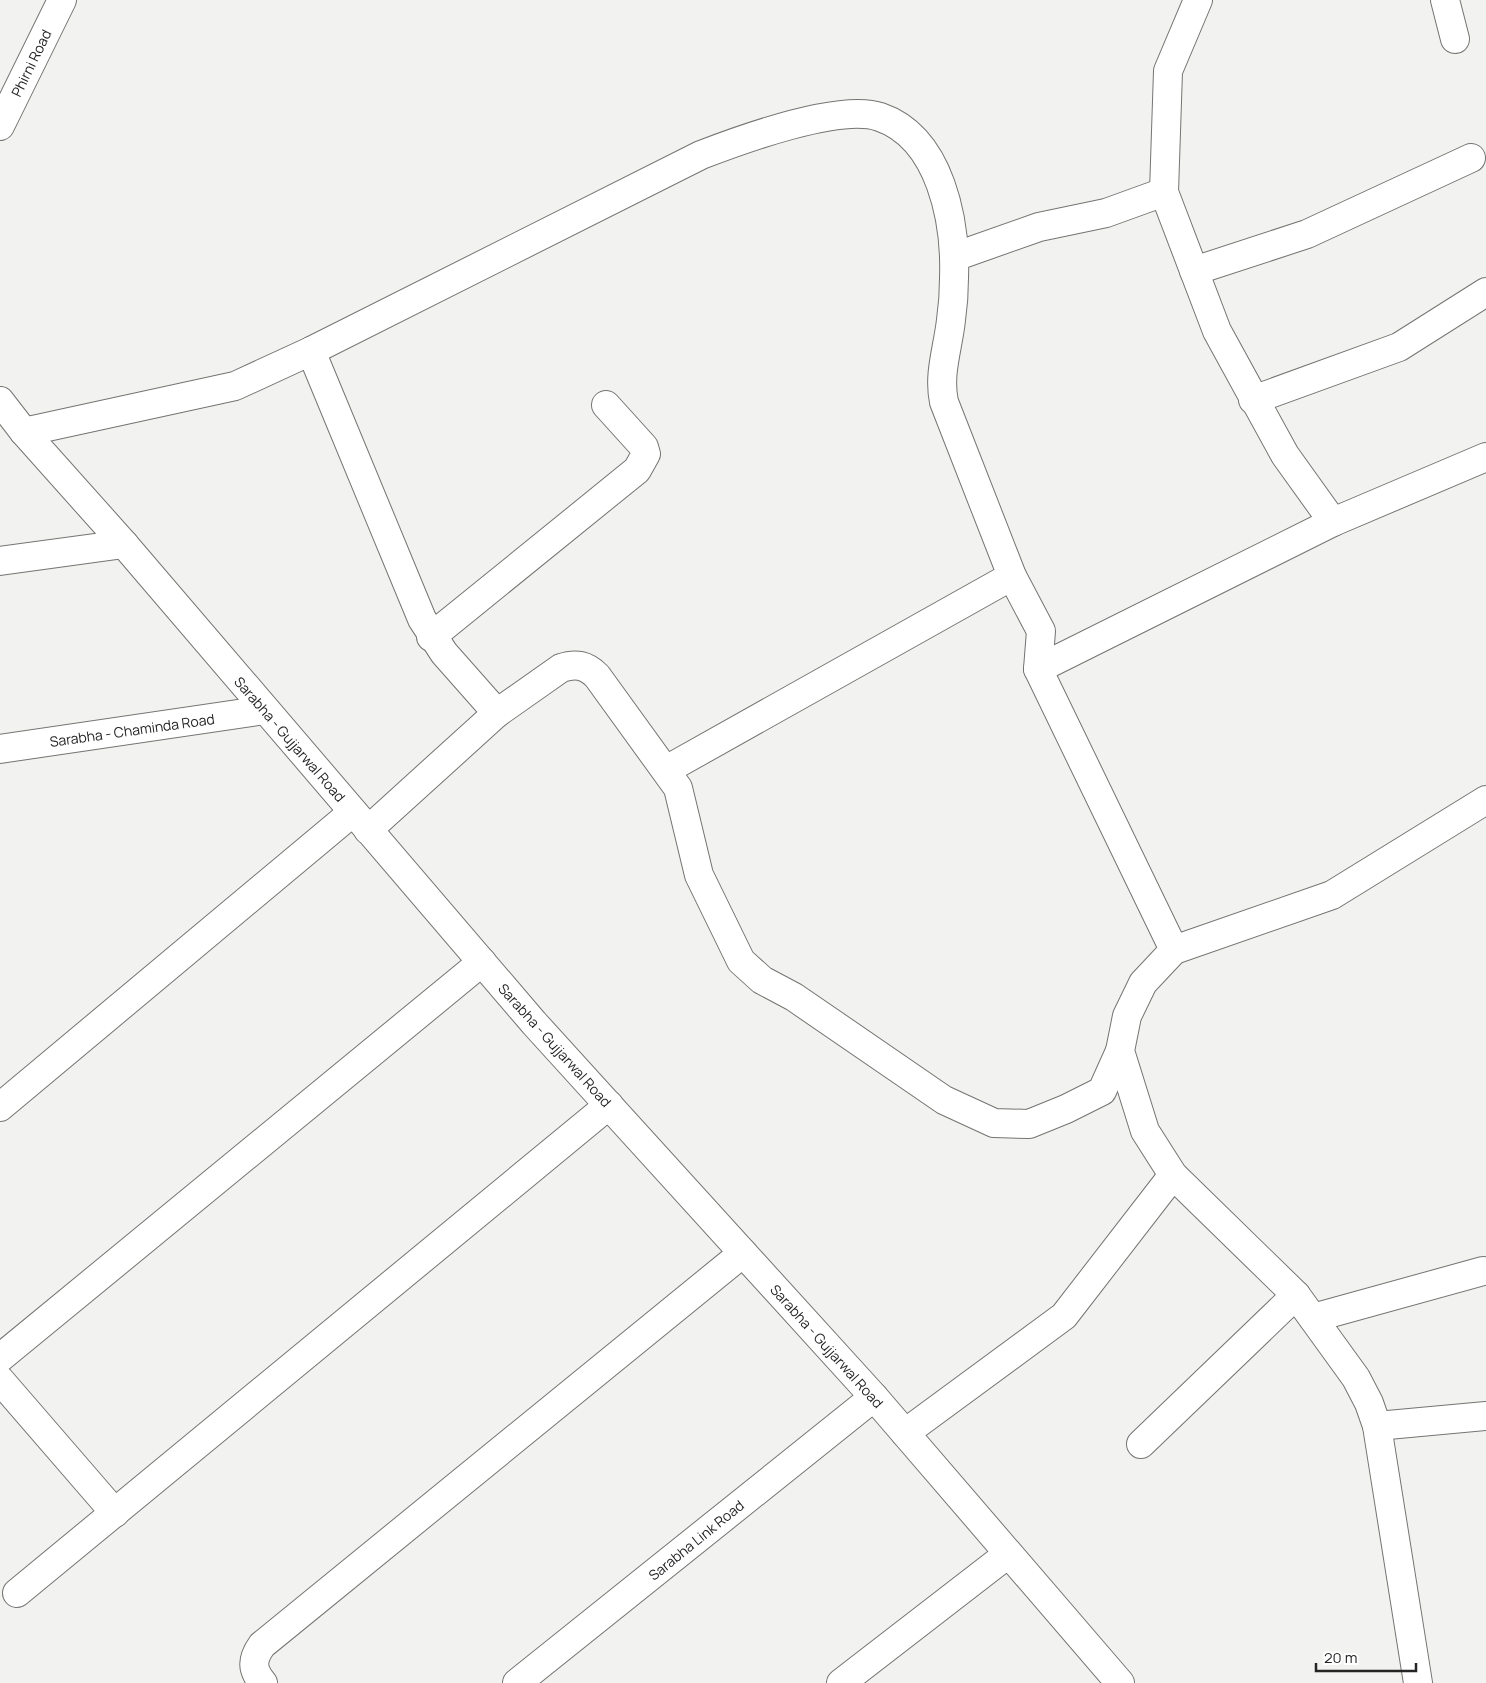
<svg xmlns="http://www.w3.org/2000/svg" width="1486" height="1683" font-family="Manrope,sans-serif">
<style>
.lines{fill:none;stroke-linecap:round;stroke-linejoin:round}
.minor-casing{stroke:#747472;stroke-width:30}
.minor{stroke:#fff;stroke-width:28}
.labels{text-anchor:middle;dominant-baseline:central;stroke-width:5;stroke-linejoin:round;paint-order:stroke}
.street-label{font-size:14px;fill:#242524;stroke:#fff}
</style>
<rect width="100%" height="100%" fill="#f2f3f0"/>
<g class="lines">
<defs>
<g id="minor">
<path d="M1198,0L1168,71L1164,192L1217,331L1285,455L1333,522L1038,669L1174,950L1143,983L1127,1016L1120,1051L1145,1131L1173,1175L1296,1295L1356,1378L1369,1403L1377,1426L1418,1683"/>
<path d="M1445,0L1455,39"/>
<path d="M0,126L62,0"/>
<path d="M954,257L1039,227L1106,213L1164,192"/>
<path d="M1194,271L1307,234L1471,158"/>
<path d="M311,351L422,619L444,653L497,713"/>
<path d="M1253,400L1399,347L1486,292"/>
<path d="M0,401L24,432L124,544L534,1023L874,1397L1120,1683"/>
<path d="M24,432L235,386L311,351L701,155C740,140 840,103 880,117C941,138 956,222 954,278C954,292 953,306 951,320C948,348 938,374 944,402L1012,576L1041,631L1038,669"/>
<path d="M1333,522L1486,457"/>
<path d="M0,561L124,544"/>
<path d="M431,637L637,470L646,454L644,447L606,405"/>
<path d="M0,749L265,710"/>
<path d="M666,770L1012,576"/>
<path d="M368,830L497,713L561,668C576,663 586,665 597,676L678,788L699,875L741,961L762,980L794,997L944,1100L994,1123L1029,1124L1066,1109L1102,1091L1120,1051"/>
<path d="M1174,950L1332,895L1486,800"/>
<path d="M0,1107L353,812"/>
<path d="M1313,1318L1483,1271"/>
<path d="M0,1358L482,962"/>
<path d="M0,1380L115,1513"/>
<path d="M1377,1426L1486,1416"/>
<path d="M905,1433L1064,1316L1173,1175"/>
<path d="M1141,1444L1296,1295"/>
<path d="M17,1593L609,1105"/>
<path d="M263,1683C251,1669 252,1659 262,1645L743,1253"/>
<path d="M517,1683L874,1397"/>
<path d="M841,1683L1008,1554"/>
</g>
</defs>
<use href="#minor" class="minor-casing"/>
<use href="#minor" class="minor"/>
</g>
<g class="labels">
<g class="street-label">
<text transform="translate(31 63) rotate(-64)">Phirni Road</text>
<text transform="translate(132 730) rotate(-8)">Sarabha - Chaminda Road</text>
<text transform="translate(290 739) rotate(49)">Sarabha - Gujjarwal Road</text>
<text transform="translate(555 1045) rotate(48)">Sarabha - Gujjarwal Road</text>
<text transform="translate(827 1346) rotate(48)">Sarabha - Gujjarwal Road</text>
<text transform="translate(696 1540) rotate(-39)">Sarabha Link Road</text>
</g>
</g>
<path d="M1316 1663v8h100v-8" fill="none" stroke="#242524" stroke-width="2.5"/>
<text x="1324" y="1663" font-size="15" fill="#242524" stroke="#ffffff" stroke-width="4" paint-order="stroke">20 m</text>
</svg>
